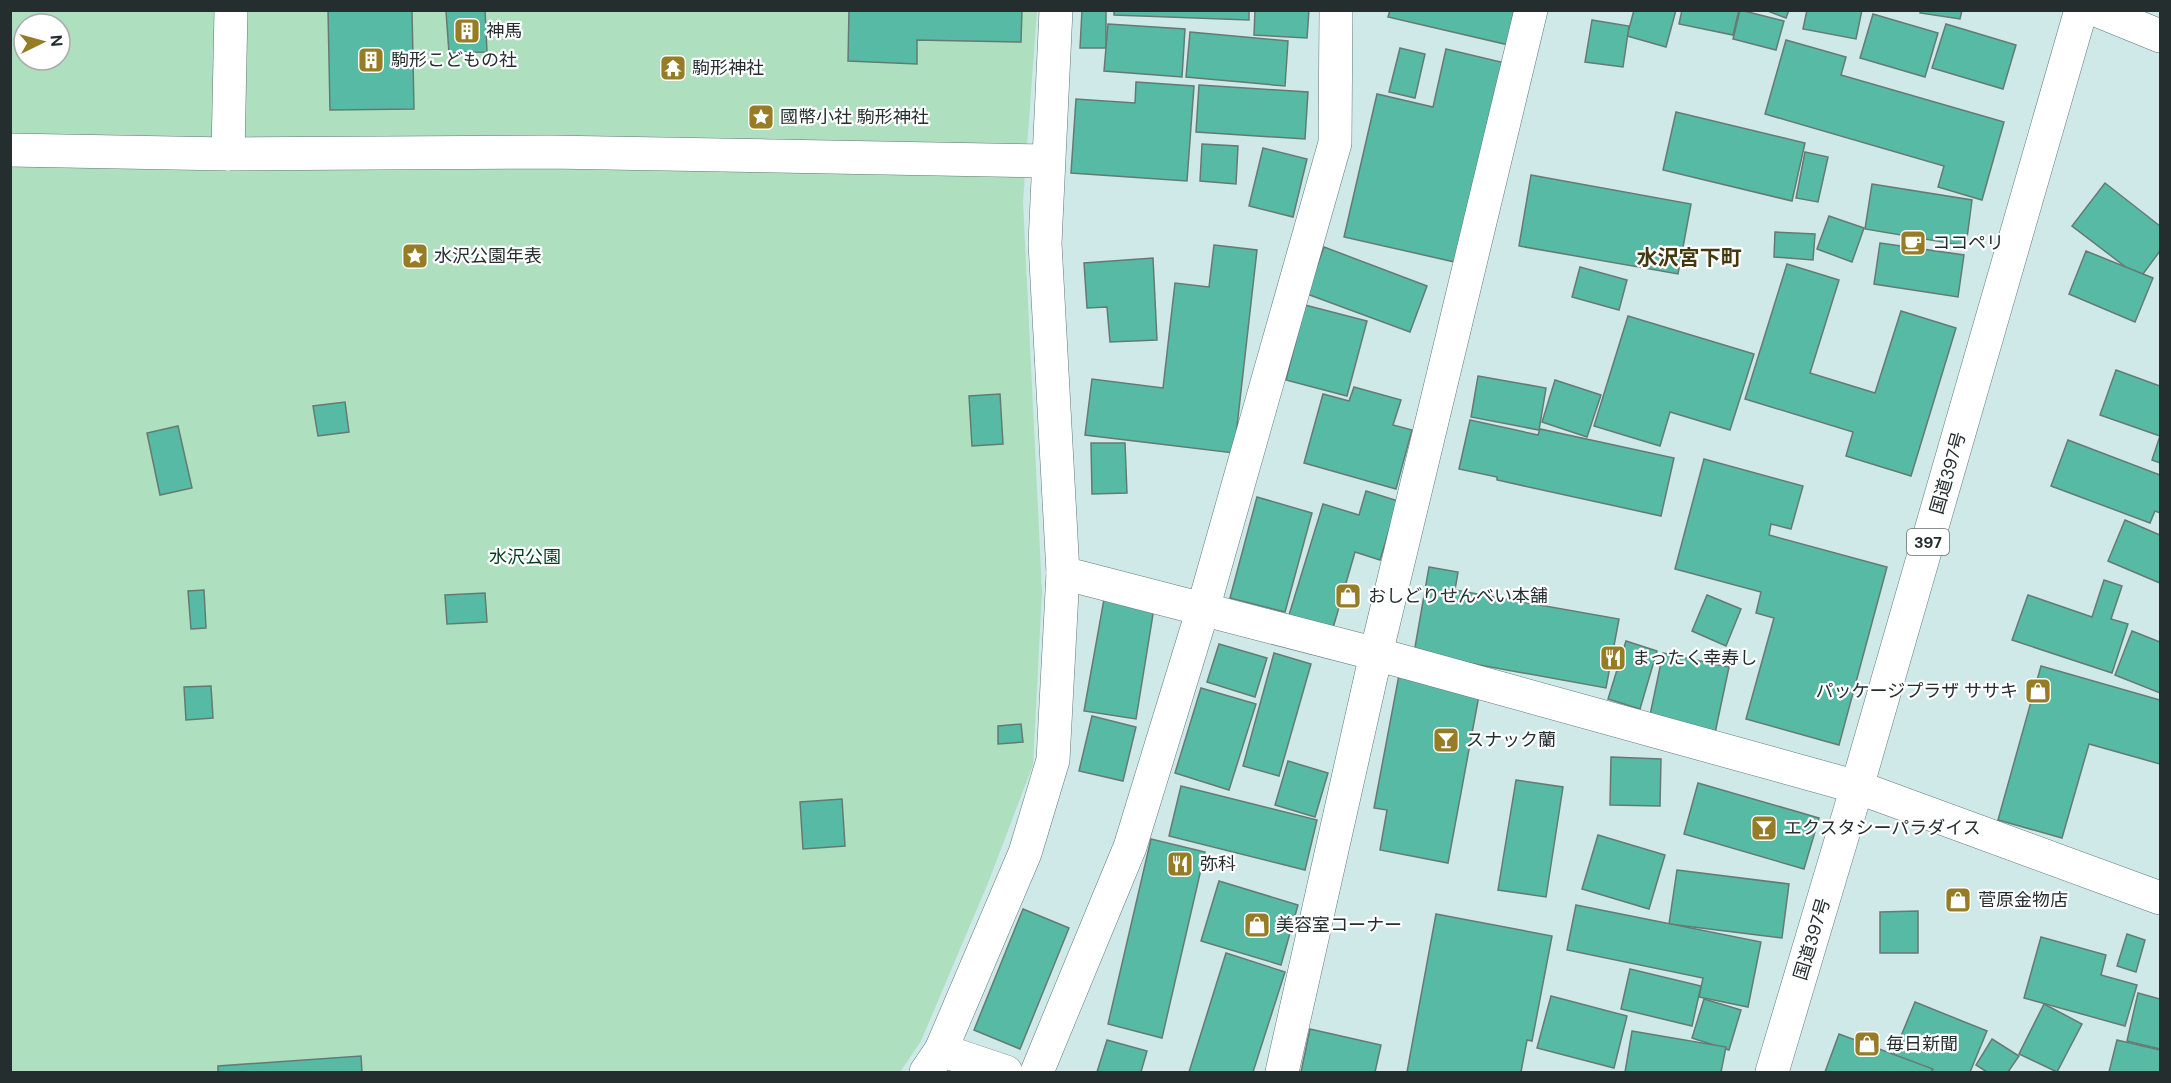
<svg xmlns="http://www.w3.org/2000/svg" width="2171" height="1083" font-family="'DM Sans','Noto Sans JP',sans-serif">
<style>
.green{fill:#aedfbe;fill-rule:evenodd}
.building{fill:#57baa4;stroke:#657a74;stroke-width:1.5}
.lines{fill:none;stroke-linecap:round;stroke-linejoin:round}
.minor-casing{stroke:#617878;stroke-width:34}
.major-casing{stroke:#617878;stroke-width:34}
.highway-casing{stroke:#617878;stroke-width:34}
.minor{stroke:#fff;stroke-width:33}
.major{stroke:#fff;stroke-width:33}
.highway{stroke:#fff;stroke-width:33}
.labels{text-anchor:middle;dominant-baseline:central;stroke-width:4.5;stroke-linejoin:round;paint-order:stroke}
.shield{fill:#fff;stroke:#666d6d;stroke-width:1.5}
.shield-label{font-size:16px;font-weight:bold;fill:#242e2e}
.poi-label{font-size:18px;fill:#242e2e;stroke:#fff;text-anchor:start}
.street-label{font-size:18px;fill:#242e2e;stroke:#fff}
.park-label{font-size:18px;fill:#003c1f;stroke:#fff}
.quarter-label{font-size:21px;font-weight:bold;fill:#44380e;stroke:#fff}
</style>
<rect width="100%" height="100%" fill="#cfe9e9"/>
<path class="green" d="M10,11H1037L1023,201L1042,592L1033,765L988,883L921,1041L900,1072H11ZM24,24H60V60H24Z"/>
<g class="building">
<path d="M328,10H412L414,109L330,110Z"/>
<path d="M485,10L487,52L449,53L446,11Z"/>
<path d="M849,10H1022L1021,42L917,40V64L848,61Z"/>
<path d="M1082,10H1106V48H1080Z"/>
<path d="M1114,10H1249V20L1114,15Z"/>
<path d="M1255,10H1309L1307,38L1254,35Z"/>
<path d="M1390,10H1521L1513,46L1388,17Z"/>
<path d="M1634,10H1676L1666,47L1627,36Z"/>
<path d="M1682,10H1739L1733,35L1679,24Z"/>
<path d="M1740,10L1784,21L1776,50L1733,39Z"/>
<path d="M1765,10H1789L1786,18Z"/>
<path d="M1807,10H1862L1856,39L1803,29Z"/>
<path d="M1921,10H1962L1960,19L1920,13Z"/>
<path d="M1873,14L1938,33L1925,77L1860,58Z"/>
<path d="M1592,20L1629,26L1623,67L1585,62Z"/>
<path d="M1108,24L1185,29L1182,77L1104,71Z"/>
<path d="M1946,24L2016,45L2003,89L1932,68Z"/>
<path d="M1190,32L1288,41L1285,86L1186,77Z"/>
<path d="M1786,40L1846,57L1841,75L2004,122L1982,200L1938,187L1944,166L1765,114Z"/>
<path d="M1400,48L1425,54L1415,98L1389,92Z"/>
<path d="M1446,49L1505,63L1459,263L1344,237L1377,94L1433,107Z"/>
<path d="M1136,82L1194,86L1187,181L1071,173L1076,99L1135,103Z"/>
<path d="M1199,85L1308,92L1305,139L1196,132Z"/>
<path d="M1676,112L1805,143L1792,201L1663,170Z"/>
<path d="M1202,144L1238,146L1236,184L1200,181Z"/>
<path d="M1263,148L1307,159L1293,217L1249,206Z"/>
<path d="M1805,152L1828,157L1818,202L1796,198Z"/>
<path d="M1531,175L1691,204L1678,274L1519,246Z"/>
<path d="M2105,183L2160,226V251L2140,278L2072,226Z"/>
<path d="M1872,184L1972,200L1966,246L1865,229Z"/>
<path d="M1829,216L1864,228L1852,262L1817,249Z"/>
<path d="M1775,232L1815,234L1813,260L1774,257Z"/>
<path d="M1880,243L1964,255L1958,297L1874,284Z"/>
<path d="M1214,245L1257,250L1234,453L1085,435L1092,379L1163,388L1175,283L1209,287Z"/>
<path d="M1324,247L1427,286L1410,332L1307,294Z"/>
<path d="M2086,251L2153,278L2135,322L2069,294Z"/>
<path d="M1153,258L1157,340L1110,342L1107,307L1087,308L1084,263Z"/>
<path d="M1787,264L1839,280L1810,373L1875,393L1901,311L1956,328L1911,476L1846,456L1853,432L1745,399Z"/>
<path d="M1580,267L1627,280L1619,310L1572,297Z"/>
<path d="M1305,305L1367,321L1347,396L1286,380Z"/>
<path d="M1628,316L1754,354L1730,430L1670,412L1660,446L1594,426Z"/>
<path d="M2116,370L2160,386V463L2152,460L2160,436L2100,415Z"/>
<path d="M1478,376L1546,388L1539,430L1471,417Z"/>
<path d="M1555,380L1601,395L1587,437L1542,422Z"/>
<path d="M1354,387L1401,400L1393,425L1412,430L1396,489L1304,463L1323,394L1349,401Z"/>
<path d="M1000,394L1003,444L972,446L969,396Z"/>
<path d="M345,402L349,432L318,436L313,406Z"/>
<path d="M1470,420L1538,435L1540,429L1674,458L1661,516L1497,480V477L1459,469Z"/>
<path d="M178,426L192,488L160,495L147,433Z"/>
<path d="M2068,440L2160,475V513L2155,511L2150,523L2051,486Z"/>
<path d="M1091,443H1125L1127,493L1092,494Z"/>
<path d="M1704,459L1803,486L1791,529L1771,524L1769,535L1887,567L1839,745L1746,719L1774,618L1756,613L1761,592L1675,569Z"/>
<path d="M1366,491L1398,501L1380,560L1355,552L1333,628L1289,615L1323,504L1359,515Z"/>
<path d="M1257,497L1312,513L1285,612L1230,598Z"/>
<path d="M2125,520L2160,535V583L2108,561Z"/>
<path d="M1429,567L1458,572L1455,590L1619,619L1606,688L1414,653Z"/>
<path d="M2104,580L2122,586L2111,619L2128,624L2112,673L2012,640L2028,595L2092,617Z"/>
<path d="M204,590L206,628L191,629L188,591Z"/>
<path d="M485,593L487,622L447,624L445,595Z"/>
<path d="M1707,595L1741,609L1726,646L1692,631Z"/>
<path d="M1104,599L1154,608L1136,719L1084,711Z"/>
<path d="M2132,631L2160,642V693L2115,675Z"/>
<path d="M1626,641L1657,651L1640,709L1608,699Z"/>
<path d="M1219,644L1267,658L1255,697L1207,682Z"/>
<path d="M1274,653L1311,664L1279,776L1243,766Z"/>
<path d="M1663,653L1729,667L1715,733L1649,720Z"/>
<path d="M2041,666L2160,700V764L2089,744L2062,838L1998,820Z"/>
<path d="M1399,675L1480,690L1448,863L1380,850L1387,810L1374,808Z"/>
<path d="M211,686L213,718L186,720L184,687Z"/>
<path d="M1201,688L1256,704L1229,790L1175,773Z"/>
<path d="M1092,716L1136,727L1123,781L1079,771Z"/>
<path d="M1021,724L1023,742L998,744V726Z"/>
<path d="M1611,757L1661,759L1660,806L1610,805Z"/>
<path d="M1288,761L1328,773L1315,817L1275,805Z"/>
<path d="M1516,780L1563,787L1546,897L1498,890Z"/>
<path d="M1698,783L1819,818L1804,869L1684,834Z"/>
<path d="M1181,786L1317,820L1305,870L1169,836Z"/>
<path d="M842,799L845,846L803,849L800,802Z"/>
<path d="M1598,835L1665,855L1649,909L1582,889Z"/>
<path d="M1151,839L1205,852L1162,1038L1108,1024Z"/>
<path d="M1677,870L1789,884L1782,938L1669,924Z"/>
<path d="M1219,881L1298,905L1281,965L1201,941Z"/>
<path d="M1576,905L1761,942L1748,1007L1699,997L1703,978L1567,950Z"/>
<path d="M1023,909L1069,928L1020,1049L974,1030Z"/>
<path d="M1918,911V953H1880V912Z"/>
<path d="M1436,914L1552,936L1532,1041L1527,1040L1521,1072H1407Z"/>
<path d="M2127,934L2145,940L2136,972L2117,966Z"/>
<path d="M2041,937L2106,955L2101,975L2137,985L2125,1026L2024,998Z"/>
<path d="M1226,953L1285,972L1253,1072H1189Z"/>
<path d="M1630,969L1701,986L1692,1026L1621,1009Z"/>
<path d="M2138,993L2160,999V1049L2127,1041Z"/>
<path d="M1551,996L1627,1016L1614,1068L1537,1048Z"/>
<path d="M1704,999L1741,1010L1729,1050L1692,1038Z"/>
<path d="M1915,1002L1987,1031L1970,1072H1929L1892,1058Z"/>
<path d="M2044,1004L2082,1024L2057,1072L2019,1054Z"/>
<path d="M1310,1029L1381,1045L1375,1072H1301Z"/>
<path d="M1632,1031L1726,1047L1721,1072H1625Z"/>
<path d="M1839,1034L1933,1069L1931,1072H1825Z"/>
<path d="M1992,1039L2019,1056L2008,1072H1987L1976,1065Z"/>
<path d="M1107,1040L1147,1051L1141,1072H1097Z"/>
<path d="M2117,1040L2160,1050V1072H2109Z"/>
<path d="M361,1056L362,1072H218V1066Z"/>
</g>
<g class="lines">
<defs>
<g id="minor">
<path d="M231,10L228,154L550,152L1048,161"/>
<path d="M1056,10L1045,243L1063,573L1376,654L1857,787L2160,898"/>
<path d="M10,150L228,154"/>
<path d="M941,1050L1006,1072"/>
<path d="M926,1072L941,1050L1025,853L1053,760L1063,573"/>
<path d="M1037,1072L1130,847L1203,609L1335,143L1336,10"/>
<path d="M1282,1072L1376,654L1531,10"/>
</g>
<path id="major" d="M2096,10L2160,36"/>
<path id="highway" d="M1772,1072L1857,787L2081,10"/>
</defs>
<use href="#minor" class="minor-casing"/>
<use href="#major" class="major-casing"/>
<use href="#highway" class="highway-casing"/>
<use href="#minor" class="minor"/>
<use href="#major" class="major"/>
<use href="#highway" class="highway"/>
</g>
<defs>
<symbol id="building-square" viewBox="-11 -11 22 22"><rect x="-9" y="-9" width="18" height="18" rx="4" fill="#967c24" stroke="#fff"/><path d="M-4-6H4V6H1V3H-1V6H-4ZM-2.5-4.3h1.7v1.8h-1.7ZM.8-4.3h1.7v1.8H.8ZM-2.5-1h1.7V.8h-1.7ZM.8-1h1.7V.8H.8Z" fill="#fff"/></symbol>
<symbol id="temple-square" viewBox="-11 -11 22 22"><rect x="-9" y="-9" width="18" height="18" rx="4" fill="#967c24" stroke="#fff"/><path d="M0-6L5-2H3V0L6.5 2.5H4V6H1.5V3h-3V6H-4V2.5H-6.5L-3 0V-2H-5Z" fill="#fff"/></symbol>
<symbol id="sight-square" viewBox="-11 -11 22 22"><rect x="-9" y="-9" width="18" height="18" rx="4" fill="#967c24" stroke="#fff"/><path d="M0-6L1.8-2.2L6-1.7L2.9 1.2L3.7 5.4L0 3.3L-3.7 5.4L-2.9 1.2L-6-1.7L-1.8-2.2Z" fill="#fff"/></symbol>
<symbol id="cafe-square" viewBox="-11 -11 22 22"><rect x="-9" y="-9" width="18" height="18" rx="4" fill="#967c24" stroke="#fff"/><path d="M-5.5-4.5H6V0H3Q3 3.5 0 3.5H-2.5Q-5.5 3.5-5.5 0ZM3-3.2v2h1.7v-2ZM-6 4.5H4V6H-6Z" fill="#fff"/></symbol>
<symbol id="shop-square" viewBox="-11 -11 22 22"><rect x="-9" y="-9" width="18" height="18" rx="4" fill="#967c24" stroke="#fff"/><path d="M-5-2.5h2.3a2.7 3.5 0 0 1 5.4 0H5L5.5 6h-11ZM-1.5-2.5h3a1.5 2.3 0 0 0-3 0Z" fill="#fff"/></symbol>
<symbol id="restaurant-square" viewBox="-11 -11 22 22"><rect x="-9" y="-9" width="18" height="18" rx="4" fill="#967c24" stroke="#fff"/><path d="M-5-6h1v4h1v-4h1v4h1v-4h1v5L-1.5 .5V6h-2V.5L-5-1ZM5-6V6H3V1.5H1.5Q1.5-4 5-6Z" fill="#fff"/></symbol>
<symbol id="bar-square" viewBox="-11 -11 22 22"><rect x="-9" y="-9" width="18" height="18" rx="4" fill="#967c24" stroke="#fff"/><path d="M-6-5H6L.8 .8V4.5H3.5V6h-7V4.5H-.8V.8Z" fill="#fff"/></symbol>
</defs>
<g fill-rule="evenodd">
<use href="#building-square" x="452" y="16" width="30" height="30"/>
<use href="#building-square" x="356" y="45" width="30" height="30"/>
<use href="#temple-square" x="658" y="53" width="30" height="30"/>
<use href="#sight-square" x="746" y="102" width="30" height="30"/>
<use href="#cafe-square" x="1898" y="228" width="30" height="30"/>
<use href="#sight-square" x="400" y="241" width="30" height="30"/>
<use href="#shop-square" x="1333" y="581" width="30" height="30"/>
<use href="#restaurant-square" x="1598" y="643" width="30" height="30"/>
<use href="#shop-square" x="2023" y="676" width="30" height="30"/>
<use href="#bar-square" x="1431" y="725" width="30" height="30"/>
<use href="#bar-square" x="1749" y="813" width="30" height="30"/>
<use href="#restaurant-square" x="1165" y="849" width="30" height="30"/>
<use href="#shop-square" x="1943" y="885" width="30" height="30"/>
<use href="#shop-square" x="1242" y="910" width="30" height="30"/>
<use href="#shop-square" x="1852" y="1029" width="30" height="30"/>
</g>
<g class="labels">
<rect class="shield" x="1907" y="529" width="42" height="26" rx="4.5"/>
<g class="shield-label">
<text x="1928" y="542">397</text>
</g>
<g class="poi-label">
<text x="486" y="31">神馬</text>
<text x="391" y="60">駒形こどもの社</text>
<text x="692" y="68">駒形神社</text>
<text x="780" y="117">國幣小社 駒形神社</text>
<text x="1932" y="243">ココペリ</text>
<text x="434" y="256">水沢公園年表</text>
<text x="1368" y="596">おしどりせんべい本舗</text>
<text x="1632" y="658">まったく幸寿し</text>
<text x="2018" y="691" text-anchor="end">パッケージプラザ ササキ</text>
<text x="1466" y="740">スナック蘭</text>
<text x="1784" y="828">エクスタシーパラダイス</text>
<text x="1200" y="864">弥科</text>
<text x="1978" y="900">菅原金物店</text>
<text x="1276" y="925">美容室コーナー</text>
<text x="1886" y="1044">毎日新聞</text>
</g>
<g class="street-label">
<text transform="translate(1948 473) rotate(-74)">国道397号</text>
<text transform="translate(1812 939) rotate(-73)">国道397号</text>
</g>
<g class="park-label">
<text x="525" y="557">水沢公園</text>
</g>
<g class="quarter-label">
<text x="1689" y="258">水沢宮下町</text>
</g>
</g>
<rect width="2171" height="1083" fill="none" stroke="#242e2e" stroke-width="24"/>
<g transform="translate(42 42) rotate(85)"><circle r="28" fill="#ffffff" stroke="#a7abab" stroke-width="1.5"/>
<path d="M0-4.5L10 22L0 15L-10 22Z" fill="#967c24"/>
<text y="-9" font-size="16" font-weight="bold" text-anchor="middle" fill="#242e2e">N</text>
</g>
</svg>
